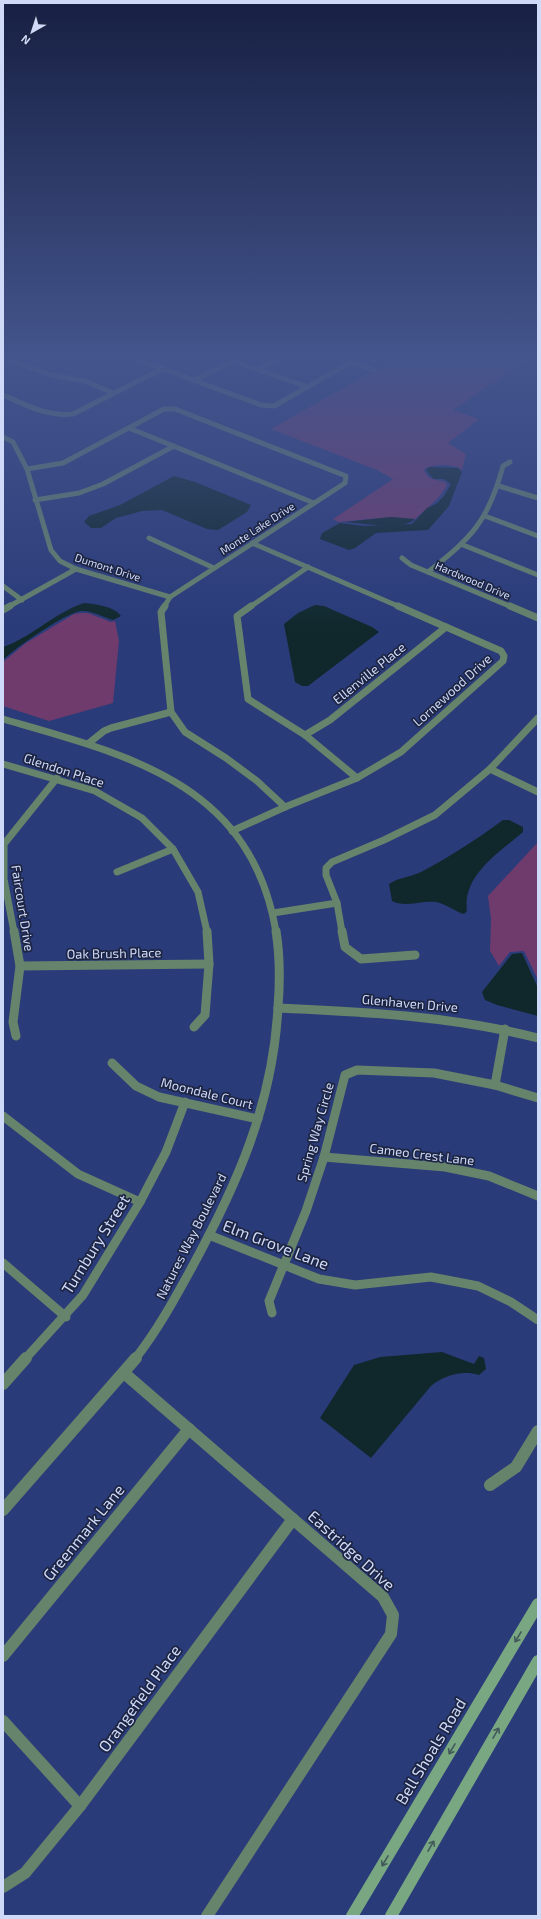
<svg xmlns="http://www.w3.org/2000/svg" width="541" height="1919" font-family="'Exo 2',sans-serif">
<style>
.green{fill:#6f3b6c}
.water{fill:#10282c}
.lines{fill:none;stroke-linecap:round;stroke-linejoin:round}
.minor-far3{stroke:#66836b;stroke-width:5}
.minor-far2{stroke:#66836b;stroke-width:7}
.minor-far1{stroke:#66836b;stroke-width:9}
.minor{stroke:#66836b;stroke-width:12}
.tertiary-far2{stroke:#66836b;stroke-width:7}
.tertiary-far1{stroke:#66836b;stroke-width:9}
.tertiary{stroke:#66836b;stroke-width:12}
.secondary{stroke:#79a781;stroke-width:12}
.oneway{stroke:#42595b}
.labels{text-anchor:middle;dominant-baseline:central;stroke-width:3.5;stroke-linejoin:round;paint-order:stroke}
.far-street-label{font-size:11px;fill:#cfdaf9;stroke:#1d2542}
.street-label{font-size:13px;fill:#cfdaf9;stroke:#1d2542}
.near-street-label{font-size:16px;fill:#cfdaf9;stroke:#1d2542}
</style>
<rect width="100%" height="100%" fill="#2a3b7a"/>
<g class="green">
<path d="M394,359H528L453,410L479,419L448,443L466,454L462,470C455,464 430,463 424,470C429,481 435,479 445,482L447,485C439,500 427,508 415,519L391,517L338,522L333,519L393,479L377,470L271,429L373,371H375Z"/>
<path d="M81,613H88L111,622L115,621L119,641L113,703L49,721L3,706V662L26,643L74,614Z"/>
<path d="M538,842V980L524,951L510,952L499,966L490,951L491,919L488,896Z"/>
</g>
<g class="water">
<path d="M429,467L458,468L462,472L449,506L428,530L376,533L355,548L349,550L320,539L322,533L340,523L364,526L412,524L427,508L436,504L444,496L451,484L444,479H433L426,470Z"/>
<path d="M174,476L195,482L251,505L247,512L218,530L207,529L162,510L142,511L116,518L101,528H91L84,522L89,516L120,505Z"/>
<path d="M391,517L415,519C402,531 363,523 345,522Z"/>
<path d="M84,603C95,604 114,606 121,616L113,620C103,617 91,610 81,611C65,613 15,648 3,660V647C32,637 54,613 84,603Z"/>
<path d="M315,605L324,606L372,627L379,632L308,686H302L295,682L284,624L298,613Z"/>
<path d="M503,820H509L523,827V832C500,852 462,875 467,911L464,914C455,912 447,904 436,902C421,900 405,908 392,901L389,884C399,877 412,877 423,871C451,856 477,839 503,820Z"/>
<path d="M522,953L538,988V1016L497,1005L485,1000L482,992L512,954Z"/>
<path d="M442,1352L474,1364L479,1356L484,1358L486,1369L479,1375C461,1370 445,1375 431,1386L371,1458L320,1418L354,1365L380,1357Z"/>
</g>
<g class="lines">
<g class="minor-far3">
<path d="M7,359L51,375L85,381L113,393"/>
<path d="M136,359L261,405L274,406L356,359"/>
<path d="M228,359L308,387"/>
<path d="M351,362L374,370"/>
<path d="M259,369L279,359"/>
<path d="M195,380L232,361"/>
<path d="M3,395C26,405 47,417 73,414L162,369"/>
<path d="M129,428L314,503"/>
<path d="M3,437L13,442L27,469L51,550L60,561L76,569L170,597"/>
<path d="M27,469L63,463L164,409H175L346,476L345,483L170,597L164,607"/>
<path d="M499,486L538,498"/>
<path d="M35,500L79,493L103,484L174,446"/>
<path d="M485,516L538,536"/>
<path d="M149,538L214,568"/>
<path d="M252,543L400,607"/>
<path d="M463,545L538,575"/>
<path d="M402,558L411,565L512,607"/>
<path d="M428,572C472,537 488,522 503,466L510,462"/>
<path d="M3,586L22,600"/>
<path d="M8,607L76,569"/>
<path d="M250,607L308,567"/>
</g>
<g class="minor-far2">
<path d="M165,606L161,612L171,712L185,732L226,758L257,781L285,807"/>
<path d="M251,606L237,616L248,699L305,735L357,778"/>
<path d="M510,606L538,618"/>
<path d="M3,610L10,606"/>
<path d="M305,735L330,720L446,627"/>
<path d="M89,743L104,731L111,728L171,712"/>
<path d="M3,764L95,791L142,818L173,849L198,892L207,932"/>
<path d="M490,769L538,792"/>
<path d="M232,831L285,807L357,778L401,752L503,661L504,656L501,651L398,606"/>
<path d="M117,872L173,849"/>
<path d="M273,913L337,903"/>
<path d="M14,932L4,879V844L57,778"/>
<path d="M342,932L337,903L326,875V868L332,862L384,840L435,815L490,769L538,718"/>
</g>
<g class="minor-far1">
<path d="M14,931L20,966L13,1022L16,1036"/>
<path d="M342,931L345,947L361,959L415,955"/>
<path d="M20,966L209,964"/>
<path d="M194,1027L205,1015L209,964L207,931"/>
<path d="M112,1063L136,1086L159,1097L258,1119"/>
<path d="M495,1085L505,1029"/>
<path d="M3,1116L78,1174L140,1202"/>
<path d="M324,1157L445,1167L489,1176L538,1196"/>
<path d="M209,1235L319,1279L355,1285L431,1277L478,1286L511,1302L538,1320"/>
<path d="M3,1263L66,1317"/>
<path d="M272,1313L269,1301L306,1211L324,1157L345,1075L357,1070L434,1073L495,1085L538,1098"/>
<path d="M25,1359L83,1295L140,1202L166,1152L185,1102"/>
</g>
<g class="minor">
<path d="M124,1373L383,1597L393,1615L391,1634L207,1916"/>
<path d="M3,1384L26,1358"/>
<path d="M490,1485L516,1467L538,1431"/>
<path d="M3,1656L189,1429"/>
<path d="M3,1721L80,1806"/>
<path d="M3,1887L25,1873L80,1806L293,1519"/>
</g>
<path class="tertiary-far2" d="M3,719C128,755 251,783 276,932"/>
<g class="tertiary-far1">
<path d="M278,1008C366,1012 452,1016 538,1038"/>
<path d="M135,1359C157,1331 174,1300 191,1269C237,1185 273,1104 278,1007C280,982 280,956 276,931"/>
</g>
<path class="tertiary" d="M3,1510L136,1358"/>
<g class="secondary">
<path d="M352,1916L538,1604"/>
<path d="M391,1916L538,1661"/>
</g>
</g>
<defs><path id="oneway-shaft" d="M-6 0H5M1.5-3L5.5 0L1.5 3" fill="none" stroke-width="1.6" stroke-linecap="round" stroke-linejoin="round"/></defs>
<g class="oneway">
<use href="#oneway-shaft" transform="translate(518 1637) rotate(121)"/>
<use href="#oneway-shaft" transform="translate(496 1733) rotate(-60)"/>
<use href="#oneway-shaft" transform="translate(452 1749) rotate(121)"/>
<use href="#oneway-shaft" transform="translate(431 1846) rotate(-60)"/>
<use href="#oneway-shaft" transform="translate(385 1861) rotate(121)"/>
</g>
<linearGradient id="sky" x2="0" y2="1"><stop stop-color="#172043"/><stop offset="0.57" stop-color="#44558d"/><stop offset="1" stop-color="#44558d" stop-opacity="0"/></linearGradient>
<rect width="541" height="628" fill="url(#sky)"/>
<g class="labels">
<g class="far-street-label">
<text transform="translate(257 528) rotate(-33)">Monte Lake Drive</text>
<text transform="translate(108 567) rotate(18)">Dumont Drive</text>
<text transform="translate(473 580) rotate(23)">Hardwood Drive</text>
</g>
<g class="street-label">
<text transform="translate(369 673) rotate(-39)">Ellenville Place</text>
<text transform="translate(452 690) rotate(-42)">Lornewood Drive</text>
<text transform="translate(64 770) rotate(18)">Glendon Place</text>
<text transform="translate(23 908) rotate(81)">Faircourt Drive</text>
<text transform="translate(114 953) rotate(-1)">Oak Brush Place</text>
<text transform="translate(410 1003) rotate(5)">Glenhaven Drive</text>
<text transform="translate(207 1093) rotate(14)">Moondale Court</text>
<text transform="translate(315 1132) rotate(-74)">Spring Way Circle</text>
<text transform="translate(422 1154) rotate(7)">Cameo Crest Lane</text>
<text transform="translate(191 1236) rotate(-63)">Natures Way Boulevard</text>
</g>
<g class="near-street-label">
<text transform="translate(95 1244) rotate(-58)">Turnbury Street</text>
<text transform="translate(276 1244) rotate(21)">Elm Grove Lane</text>
<text transform="translate(83 1532) rotate(-51)">Greenmark Lane</text>
<text transform="translate(352 1550) rotate(42)">Eastridge Drive</text>
<text transform="translate(139 1698) rotate(-54)">Orangefield Place</text>
<text transform="translate(430 1751) rotate(-59)">Bell Shoals Road</text>
</g>
</g>
<rect width="541" height="1919" fill="none" stroke="#cfdaf9" stroke-width="8"/>
<g transform="translate(32 32) rotate(219)" stroke="#1d2542" stroke-width="3" paint-order="stroke">
<path d="M0-3L7 15L0 10L-7 15Z" fill="#cfdaf9"/>
<text y="-6" font-size="11" font-weight="bold" text-anchor="middle" fill="#cfdaf9">N</text>
</g>
</svg>
